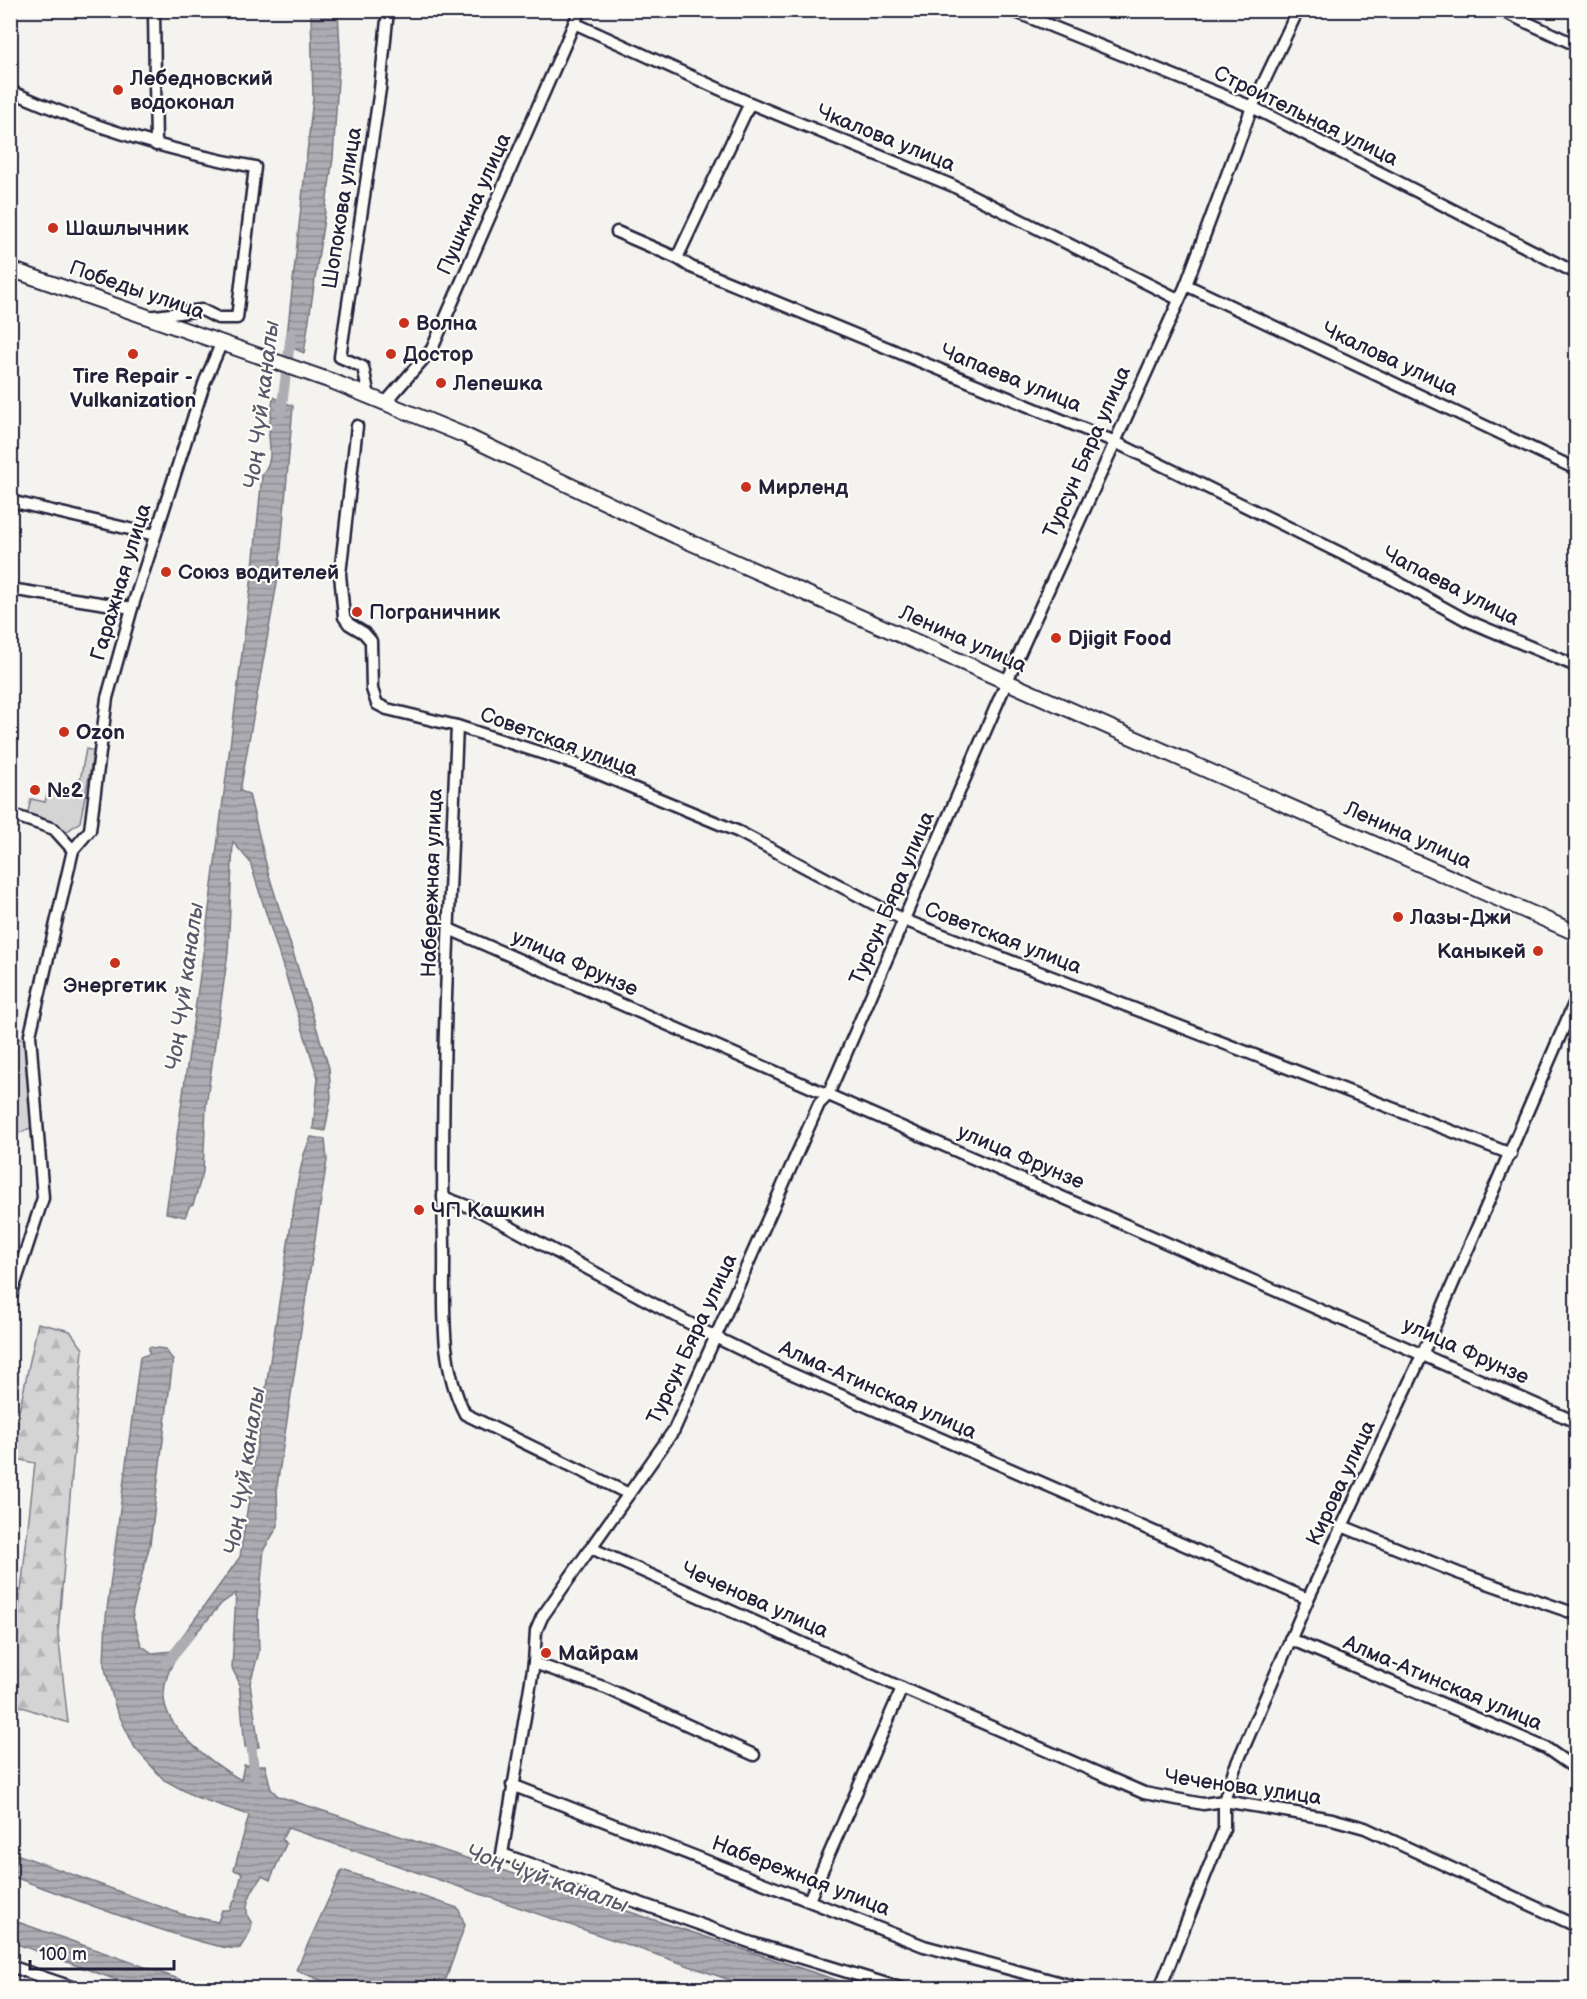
<svg xmlns="http://www.w3.org/2000/svg" width="1587" height="1999" font-family="'Balsamiq Sans',sans-serif">
<style>
.green{fill:#d5d4d5;stroke:#7c7b88;stroke-width:1.5}
.forest{fill:url(#forest-firs);stroke:#7c7b88;stroke-width:1.5}
.water{fill:url(#water-rules);stroke:#757582;stroke-width:1.5}
.lines{fill:none;stroke-linecap:round;stroke-linejoin:round}
.canal{stroke:#acacb2;stroke-width:10}
.minor-casing{stroke:#22223b;stroke-width:15}
.major-casing{stroke:#22223b;stroke-width:18}
.minor{stroke:#fdfcf7;stroke-width:10}
.major{stroke:#fdfcf7;stroke-width:14}
.poi-dot{fill:#c8321e;stroke:#fdfcf7;stroke-width:2}
.labels{text-anchor:middle;dominant-baseline:central;stroke-width:4.5;stroke-linejoin:round;paint-order:stroke}
.poi-label{font-size:21px;font-weight:bold;fill:#22223b;stroke:#fdfcf7;text-anchor:start}
.street-label{font-size:21px;fill:#22223b;stroke:#fdfcf7}
.water-label{font-size:22px;font-style:italic;fill:#59596b;stroke:#fdfcf7}
</style>
<defs>
<pattern id="forest-firs" width="22" height="20" patternUnits="userSpaceOnUse" patternTransform="scale(1.5)"><rect width="22" height="20" fill="#d5d4d5"/><path d="M5 1l3.5 6h-7zM16 11l3.5 6h-7z" fill="#b7b6b8"/></pattern>
<pattern id="water-rules" width="6" height="5" patternUnits="userSpaceOnUse" patternTransform="scale(1.5)"><rect width="6" height="5" fill="#acacb2"/><path d="M0 2.5h6" fill="none" stroke="#8c8c92"/></pattern>
</defs>
<rect width="100%" height="100%" fill="#f4f3ef"/>
<filter id="ink" filterUnits="userSpaceOnUse"><feTurbulence type="fractalNoise" baseFrequency=".0167" numOctaves="2"/><feDisplacementMap in="SourceGraphic" scale="12" xChannelSelector="R" yChannelSelector="G"/><feConvolveMatrix kernelMatrix="1 2 1 2 8 2 1 2 1" color-interpolation-filters="sRGB"/></filter>
<g filter="url(#ink)">
<g class="green">
<path d="M86,749L94,751L80,822L66,832L47,821L27,816L31,799L45,802L48,791L77,797Z"/>
<path d="M11,1037L26,1040L33,1127L14,1135L11,1134Z"/>
</g>
<path class="forest" d="M38,1323L70,1331L83,1349L58,1633L68,1723L11,1703V1664L15,1645L35,1463L11,1458V1449Z"/>
<g class="water">
<path d="M311,11H338L340,48L333,158L304,353L286,345L313,98Z"/>
<path d="M273,397L293,406L279,572L240,791L249,794L268,872L329,1068L331,1098L325,1131L313,1129L318,1078L250,862L233,842L228,953L206,1106L203,1172L193,1205L189,1207L185,1217L166,1213L205,940L253,568L262,475C273,460 270,452 269,435C269,423 272,409 273,397Z"/>
<path d="M311,1137L325,1139L327,1160L277,1486L278,1526L264,1549L258,1615L259,1652L250,1683L259,1747H245L239,1682L232,1668L236,1593L221,1604L184,1647L178,1642L240,1557L297,1185L304,1154Z"/>
<path d="M149,1347L165,1349L173,1360L150,1544L132,1613L141,1645L152,1653L173,1651L177,1654C171,1667 164,1679 164,1694C162,1728 215,1765 241,1780L244,1765H265L271,1789L278,1796L861,1988H753L288,1828L282,1839L286,1844L270,1880L262,1876C253,1888 239,1909 252,1923L250,1932L240,1948C217,1955 45,1888 11,1876V1852L181,1914L218,1922L222,1910H229L236,1898L242,1873L234,1870L249,1815L196,1797L164,1780L135,1748L116,1709L104,1665L106,1617L140,1357L149,1354Z"/>
<path d="M342,1870L458,1908L465,1925L446,1979L401,1988H339L296,1970Z"/>
<path d="M10,1920L15,1921L204,1988H139L11,1942Z"/>
</g>
<g class="lines">
<g class="canal">
<path d="M281,413L291,334"/>
<path d="M166,1664L190,1634"/>
<path d="M250,1734L255,1779"/>
</g>
<defs>
<g id="minor">
<path d="M1011,10L1252,107L1576,273"/>
<path d="M1500,10L1576,45"/>
<path d="M154,13L156,145"/>
<path d="M574,23L750,103L951,185L1178,299"/>
<path d="M10,91C90,126 170,152 255,167L237,318H218L202,310L148,317"/>
<path d="M750,103L677,258L691,267L1113,441L1387,576L1466,620L1576,666"/>
<path d="M617,232L677,258"/>
<path d="M1186,285L1576,469"/>
<path d="M369,396L363,367L340,357L380,89L388,10"/>
<path d="M386,402L432,349L580,10"/>
<path d="M357,426L340,574L344,617L349,624L364,633L371,641L372,689L377,704L387,709L457,726C450,899 440,1072 444,1245C445,1302 438,1362 465,1414L629,1494"/>
<path d="M10,501L155,535"/>
<path d="M10,589L132,608"/>
<path d="M457,726L573,763L739,832L904,920L1511,1154"/>
<path d="M10,814L54,829L73,850L90,830L107,698L132,608L205,381L222,342"/>
<path d="M449,929L1576,1422"/>
<path d="M443,1197L480,1211L717,1338L781,1369L1308,1599"/>
<path d="M10,1299L43,1198L30,1035L73,850"/>
<path d="M1342,1526L1458,1573L1576,1614"/>
<path d="M591,1548L902,1688L1144,1793L1203,1804L1224,1801L1332,1819L1365,1828L1576,1926"/>
<path d="M1290,1639L1546,1748L1576,1769"/>
<path d="M534,1663L606,1688L754,1755"/>
<path d="M512,1785L924,1946L1080,1988"/>
<path d="M809,1900L902,1688"/>
<path d="M10,1966L75,1988"/>
<path d="M900,1988L752,1943L502,1854L534,1663L536,1631L542,1617L674,1430L819,1104L828,1095L1007,681L1186,285L1252,107L1298,10"/>
<path d="M1160,1988L1224,1829V1801L1234,1770L1308,1599L1423,1353L1576,999"/>
</g>
<path id="major" d="M10,269L334,382L466,436L676,536L1576,933"/>
</defs>
<use href="#minor" class="minor-casing"/>
<use href="#major" class="major-casing"/>
<use href="#minor" class="minor"/>
<use href="#major" class="major"/>
</g>
</g>
<g class="poi-dot">
<circle cx="118" cy="90" r="6"/>
<circle cx="53" cy="228" r="6"/>
<circle cx="404" cy="323" r="6"/>
<circle cx="133" cy="354" r="6"/>
<circle cx="391" cy="354" r="6"/>
<circle cx="441" cy="383" r="6"/>
<circle cx="746" cy="487" r="6"/>
<circle cx="166" cy="572" r="6"/>
<circle cx="357" cy="612" r="6"/>
<circle cx="1056" cy="638" r="6"/>
<circle cx="64" cy="732" r="6"/>
<circle cx="35" cy="790" r="6"/>
<circle cx="1398" cy="917" r="6"/>
<circle cx="1538" cy="951" r="6"/>
<circle cx="115" cy="963" r="6"/>
<circle cx="419" cy="1210" r="6"/>
<circle cx="546" cy="1653" r="6"/>
</g>
<g class="labels">
<g class="poi-label">
<text x="130" y="78">Лебедновский<tspan x="130" dy="24">водоконал</tspan></text>
<text x="65" y="228">Шашлычник</text>
<text x="416" y="323">Волна</text>
<text x="403" y="354">Достор</text>
<text x="133" y="376" text-anchor="middle">Tire Repair -<tspan x="133" dy="24">Vulkanization</tspan></text>
<text x="453" y="383">Лепешка</text>
<text x="758" y="487">Мирленд</text>
<text x="178" y="572">Союз водителей</text>
<text x="369" y="612">Пограничник</text>
<text x="1068" y="638">Djigit Food</text>
<text x="76" y="732">Ozon</text>
<text x="47" y="790">№2</text>
<text x="1410" y="917">Лазы-Джи</text>
<text x="1526" y="951" text-anchor="end">Каныкей</text>
<text x="115" y="985" text-anchor="middle">Энергетик</text>
<text x="431" y="1210">ЧП Кашкин</text>
<text x="558" y="1653">Майрам</text>
</g>
<g class="street-label">
<text transform="translate(1306 116) rotate(26)">Строительная улица</text>
<text transform="translate(886 138) rotate(22)">Чкалова улица</text>
<text transform="translate(474 204) rotate(-66)">Пушкина улица</text>
<text transform="translate(342 208) rotate(-81)">Шопокова улица</text>
<text transform="translate(137 290) rotate(19)">Победы улица</text>
<text transform="translate(1390 359) rotate(25)">Чкалова улица</text>
<text transform="translate(1011 378) rotate(22)">Чапаева улица</text>
<text transform="translate(1087 452) rotate(-66)">Турсун Бяра улица</text>
<text transform="translate(121 582) rotate(-73)">Гаражная улица</text>
<text transform="translate(1451 586) rotate(27)">Чапаева улица</text>
<text transform="translate(963 639) rotate(24)">Ленина улица</text>
<text transform="translate(559 742) rotate(20)">Советская улица</text>
<text transform="translate(1408 835) rotate(24)">Ленина улица</text>
<text transform="translate(432 883) rotate(-88)">Набережная улица</text>
<text transform="translate(892 898) rotate(-67)">Турсун Бяра улица</text>
<text transform="translate(1003 938) rotate(21)">Советская улица</text>
<text transform="translate(575 963) rotate(24)">улица Фрунзе</text>
<text transform="translate(1021 1157) rotate(23)">улица Фрунзе</text>
<text transform="translate(692 1339) rotate(-65)">Турсун Бяра улица</text>
<text transform="translate(1466 1351) rotate(24)">улица Фрунзе</text>
<text transform="translate(878 1390) rotate(24)">Алма-Атинская улица</text>
<text transform="translate(1341 1483) rotate(-65)">Кирова улица</text>
<text transform="translate(755 1600) rotate(24)">Чеченова улица</text>
<text transform="translate(1443 1683) rotate(23)">Алма-Атинская улица</text>
<text transform="translate(1243 1787) rotate(8)">Чеченова улица</text>
<text transform="translate(801 1876) rotate(21)">Набережная улица</text>
</g>
<g class="water-label">
<text transform="translate(262 405) rotate(-83)">Чоң Чүй каналы</text>
<text transform="translate(185 987) rotate(-82)">Чоң Чүй каналы</text>
<text transform="translate(245 1471) rotate(-81)">Чоң Чүй каналы</text>
<text transform="translate(547 1879) rotate(19)">Чоң Чүй каналы</text>
</g>
</g>
<rect width="1587" height="1999" fill="none" stroke="#fdfcf7" stroke-width="36"/>
<rect x="18" y="18" width="1551" height="1963" fill="none" stroke="#22223b" stroke-width="2" filter="url(#ink)"/>
<path d="M30 1960v9h144v-9" fill="none" stroke="#22223b" stroke-width="3"/>
<text x="39" y="1960" font-size="18" fill="#22223b" stroke="#fdfcf7" stroke-width="4.5" paint-order="stroke">100 m</text>
</svg>
